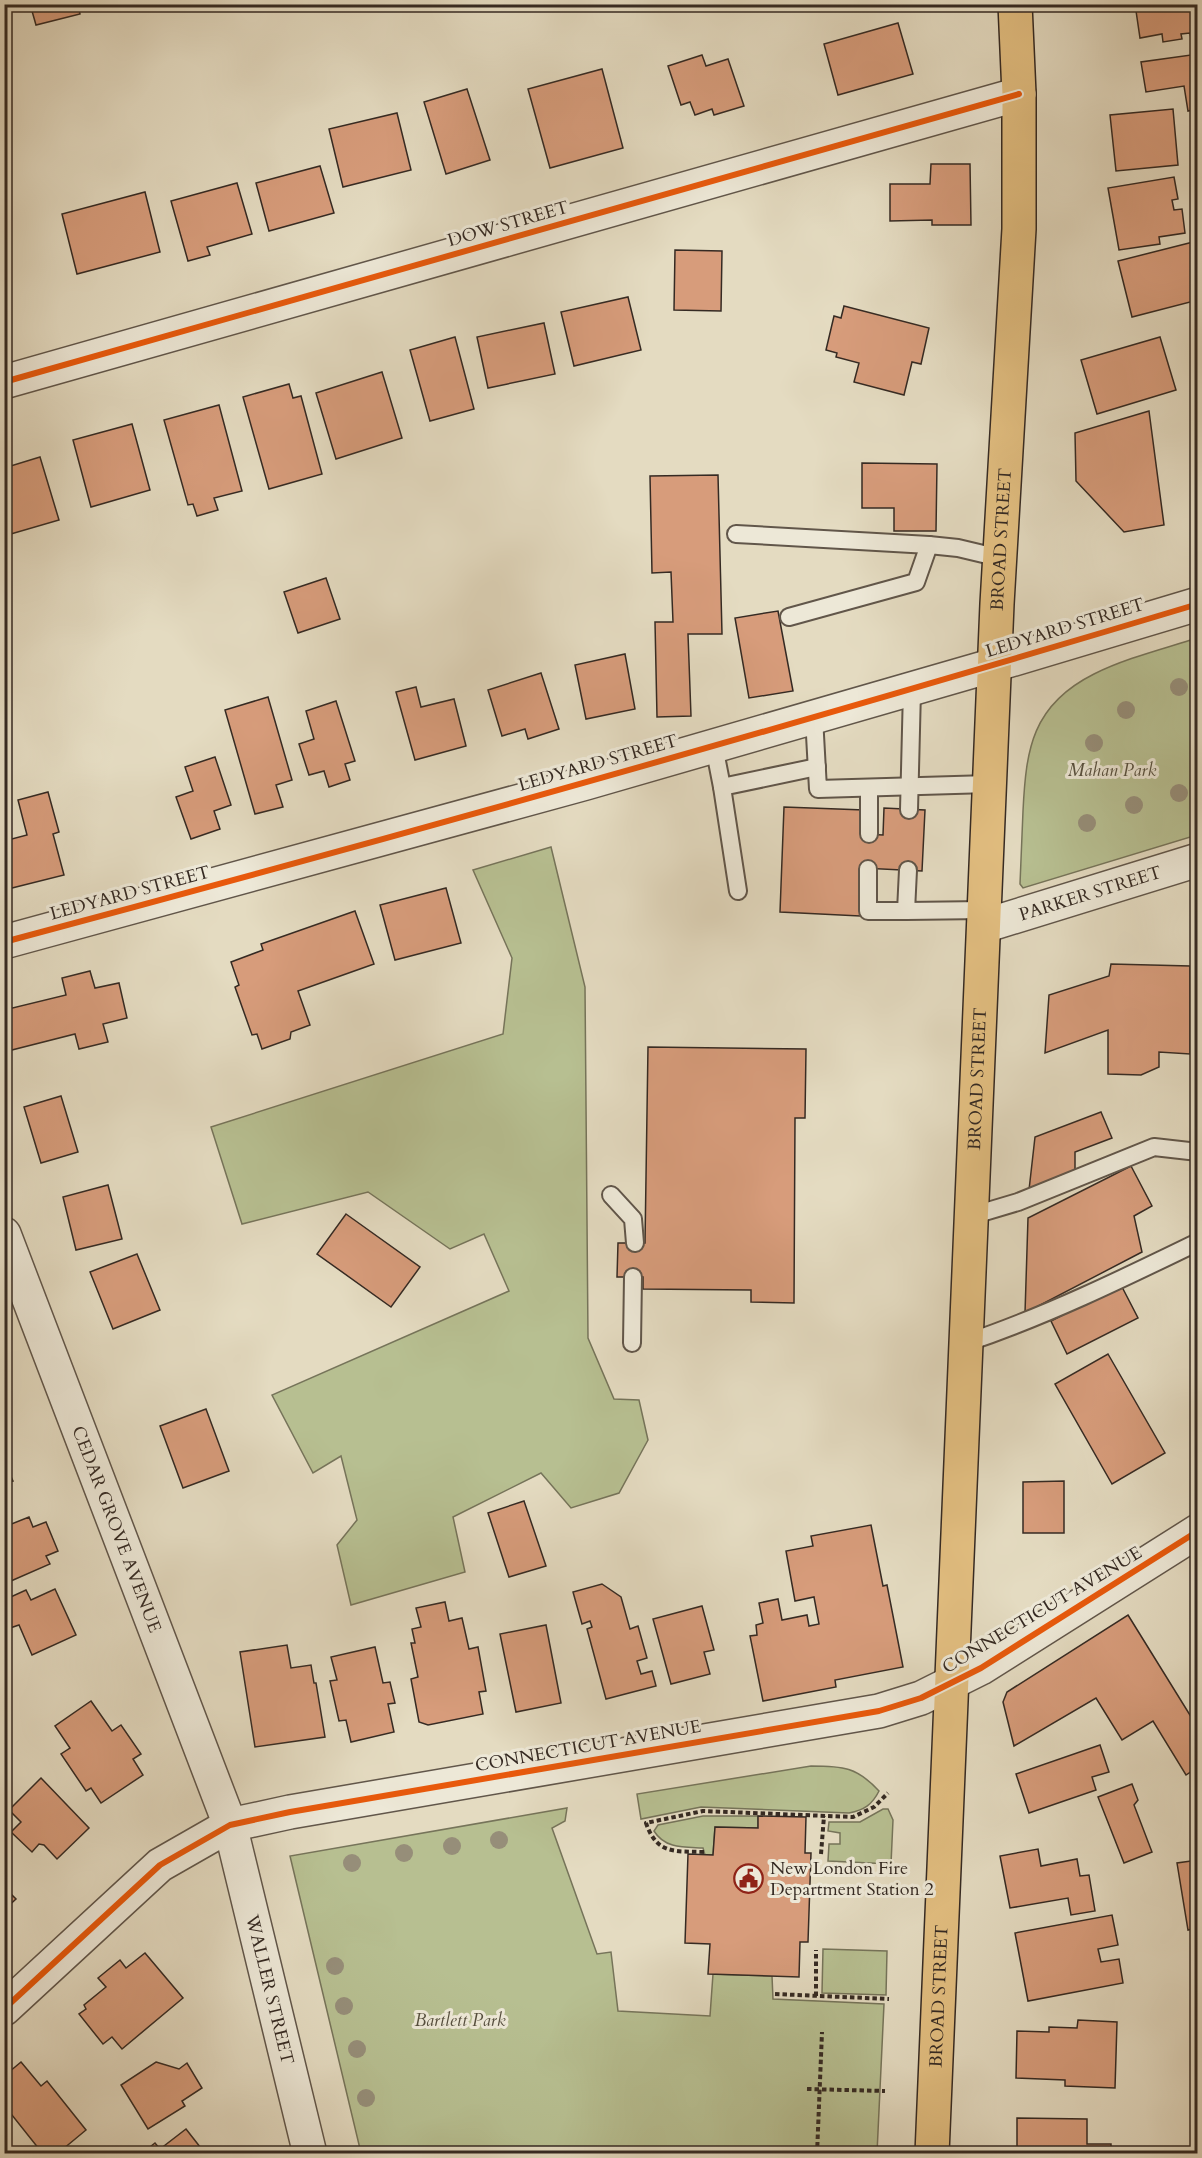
<svg xmlns="http://www.w3.org/2000/svg" width="1202" height="2158" font-family="Cardo,serif">
<style>
.green{fill:#b7bf91;stroke:#76745a;stroke-width:1.5}
.building{fill:#d79c7b;stroke:#352a23;stroke-width:1.5}
.lines{fill:none;stroke-linecap:round;stroke-linejoin:round}
.service-casing{stroke:#61564a;stroke-width:20}
.minor-casing{stroke:#61564a;stroke-width:36}
.tertiary-casing{stroke:#61564a;stroke-width:36}
.primary-casing{stroke:#352a23;stroke-width:36}
.path{stroke:#352a23;stroke-width:4;stroke-dasharray:4.5 3;stroke-linecap:butt}
.service{stroke:#ede8d7;stroke-width:16}
.minor{stroke:#ede8d7;stroke-width:33}
.tertiary{stroke:#ede8d7;stroke-width:33}
.primary{stroke:#e2be80;stroke-width:33}
.cycleway-casing{stroke:#ede8d7;stroke-width:10}
.cycleway{stroke:#e8590c;stroke-width:6}
.tree{fill:#968e79}
.labels{text-anchor:middle;dominant-baseline:central;stroke-width:6;stroke-linejoin:round;paint-order:stroke}
.street-label{font-size:18px;fill:#352a23;stroke:#ede8d7}
.park-label{font-size:18px;font-style:italic;fill:#564f3e;stroke:#ede8d7}
.poi-label{font-size:18px;fill:#352a23;stroke:#ede8d7;text-anchor:start}
</style>
<rect width="100%" height="100%" fill="#e4dbc1"/>
<filter id="stains"><feTurbulence type="fractalNoise" baseFrequency=".00333" numOctaves="4"/><feColorMatrix values="0 0 0 0 .2 0 0 0 0 .09 0 0 0 0 .02 0 0 0 .5 -.17"/></filter>
<radialGradient id="worn" r=".72"><stop offset=".6" stop-color="#630" stop-opacity="0"/><stop offset="1" stop-color="#630" stop-opacity=".3"/></radialGradient>
<g class="green">
<path d="M1197,638V835L1023,888L1020,884C1021,860 1022,835 1023,811C1026,749 1032,705 1094,674C1126,658 1163,649 1197,638Z"/>
<path d="M551,847L585,987L588,1338L614,1399L639,1400L648,1440L619,1493L571,1508L541,1473L453,1517L465,1572L351,1605L337,1545L357,1520L341,1456L313,1473L272,1395L509,1291L484,1234L450,1249L368,1192L242,1224L211,1127L503,1034L512,958L473,870Z"/>
<path d="M811,1766C843,1766 857,1767 879,1791C872,1805 864,1810 849,1813L701,1807L641,1819L637,1794Z"/>
<path d="M567,1808L565,1821L552,1828L597,1954L611,1952L618,2011L710,2016L713,1974L772,1976L773,1999L884,2004L877,2153H361L290,1856Z"/>
<path d="M883,1809H888L893,1820L891,1864L828,1861L829,1844H840V1833L828,1831L829,1822H860Z"/>
<path d="M703,1816H758V1828L715,1827L713,1855H705L703,1848C685,1847 665,1849 654,1831L658,1825Z"/>
<path d="M823,1949L887,1951L886,1995L822,1993Z"/>
</g>
<g class="building">
<path d="M30,4H78L80,14L36,25Z"/>
<path d="M1135,4H1198V43L1192,44L1190,33L1181,34L1182,39L1163,42L1162,34L1140,38Z"/>
<path d="M898,23L913,74L838,95L824,44Z"/>
<path d="M1198,54V109L1188,111L1184,86L1146,92L1141,62Z"/>
<path d="M702,55L706,66L728,59L744,106L714,115L712,109L695,115L690,102L681,105L668,66Z"/>
<path d="M602,69L623,148L550,168L528,89Z"/>
<path d="M467,89L490,160L446,174L424,102Z"/>
<path d="M1173,109L1178,165L1116,171L1110,115Z"/>
<path d="M397,113L411,170L343,187L329,129Z"/>
<path d="M931,164H970L971,225H932V220L890,221V184H930Z"/>
<path d="M320,166L334,213L269,231L256,183Z"/>
<path d="M1174,177L1178,199L1172,200L1174,210L1182,209L1185,233L1159,237L1160,244L1119,250L1108,188Z"/>
<path d="M237,183L252,234L207,247L210,255L188,261L171,201Z"/>
<path d="M145,192L160,252L77,274L62,214Z"/>
<path d="M1197,241L1198,300L1132,317L1118,261Z"/>
<path d="M675,250L722,251L721,311L674,310Z"/>
<path d="M628,297L641,350L574,366L561,312Z"/>
<path d="M844,306L929,328L921,364L912,362L904,395L854,382L859,363L836,357L837,353L826,350L834,316L841,318Z"/>
<path d="M544,323L555,374L488,388L477,337Z"/>
<path d="M455,337L474,409L430,421L410,350Z"/>
<path d="M1160,337L1176,390L1097,414L1081,360Z"/>
<path d="M382,372L402,438L336,459L316,393Z"/>
<path d="M289,384L293,398L301,396L322,474L269,489L243,397Z"/>
<path d="M219,405L242,491L214,498L218,510L197,516L193,504L188,505L164,420Z"/>
<path d="M1149,411L1164,525L1124,532L1076,481L1075,433Z"/>
<path d="M132,424L150,490L91,507L73,440Z"/>
<path d="M40,457L59,520L4,536V468Z"/>
<path d="M862,463L937,464L936,531H894V508H862Z"/>
<path d="M718,475L722,634H688L691,716L657,717L655,622H673L671,572L652,573L650,476Z"/>
<path d="M326,578L340,619L298,633L284,592Z"/>
<path d="M778,611L793,691L749,698L735,618Z"/>
<path d="M625,654L635,709L586,719L575,665Z"/>
<path d="M541,673L559,729L528,739L525,729L502,736L488,690Z"/>
<path d="M416,687L421,707L454,699L466,746L415,760L396,692Z"/>
<path d="M268,697L292,780L276,785L283,807L255,814L225,710Z"/>
<path d="M336,701L355,761L345,764L350,780L329,787L324,771L309,775L299,744L314,739L306,711Z"/>
<path d="M215,757L231,805L214,811L220,829L191,839L176,797L193,791L185,767Z"/>
<path d="M48,792L59,832L53,834L64,875L4,890V841L27,835L18,800Z"/>
<path d="M784,807L864,810L863,834L883,835L884,808L925,810L922,871L862,868L860,916L780,912Z"/>
<path d="M446,888L461,943L395,960L380,905Z"/>
<path d="M355,911L374,964L298,991L310,1025L291,1032L290,1039L262,1049L257,1034L252,1035L235,987L239,985L231,962L263,950L261,944Z"/>
<path d="M1111,964L1190,966V1054L1159,1052V1067L1141,1075L1108,1074V1030L1045,1053L1049,995L1109,976Z"/>
<path d="M90,971L95,988L119,983L127,1018L103,1024L108,1042L79,1049L75,1034L4,1052V1010L66,995L62,978Z"/>
<path d="M648,1047L806,1049L805,1118H795L794,1303L751,1302V1290L643,1289V1277H617L618,1243H645Z"/>
<path d="M61,1096L78,1152L41,1163L24,1107Z"/>
<path d="M1101,1112L1112,1138L1075,1152V1172L1029,1190L1035,1137Z"/>
<path d="M1131,1166L1152,1206L1134,1216L1142,1252L1025,1313L1028,1218Z"/>
<path d="M108,1185L122,1239L76,1250L63,1197Z"/>
<path d="M346,1214L420,1267L391,1307L317,1254Z"/>
<path d="M137,1254L160,1310L113,1329L90,1272Z"/>
<path d="M1121,1285L1138,1318L1067,1354L1051,1321Z"/>
<path d="M1108,1354L1165,1453L1112,1484L1055,1384Z"/>
<path d="M206,1409L229,1471L183,1488L160,1426Z"/>
<path d="M4,1461L13,1481L4,1484Z"/>
<path d="M1064,1481V1533H1023V1482Z"/>
<path d="M524,1501L546,1566L509,1577L488,1513Z"/>
<path d="M29,1517L33,1527L46,1522L58,1551L46,1556L50,1564L4,1584V1527Z"/>
<path d="M871,1525L883,1586L887,1585L903,1667L835,1680L836,1687L763,1701L750,1636L757,1635L756,1625L763,1623L759,1603L778,1599L782,1620L807,1615L809,1626L819,1624L814,1597L795,1601L786,1551L813,1546L811,1536Z"/>
<path d="M602,1584L621,1597L630,1629L638,1626L647,1658L637,1661L641,1674L652,1671L656,1686L606,1699L587,1629L592,1627L590,1621L582,1624L573,1592Z"/>
<path d="M55,1589L76,1635L32,1655L19,1625L7,1629L4,1623V1600L26,1590L31,1600Z"/>
<path d="M445,1602L449,1621L462,1618L469,1649L478,1647L486,1691L479,1692L483,1714L428,1725L419,1722L411,1679L418,1677L411,1643H415L412,1629L421,1627L416,1608Z"/>
<path d="M702,1606L714,1650L704,1652L710,1674L671,1684L653,1619Z"/>
<path d="M1128,1615L1198,1728V1767L1186,1775L1153,1721L1122,1740L1096,1698L1014,1746L1003,1702L1007,1692Z"/>
<path d="M546,1625L561,1703L516,1712L500,1634Z"/>
<path d="M287,1645L291,1668L311,1665L314,1683H316L325,1737L255,1747L240,1652Z"/>
<path d="M375,1647L383,1683L390,1682L395,1703L388,1704L394,1732L351,1742L346,1720L339,1721L330,1681L337,1680L331,1657Z"/>
<path d="M91,1701L112,1731L121,1725L141,1754L133,1759L143,1775L101,1803L91,1788L86,1791L61,1754L70,1748L55,1726Z"/>
<path d="M1100,1745L1109,1772L1092,1777L1096,1790L1029,1813L1016,1774Z"/>
<path d="M41,1778L89,1828L57,1859L44,1845L39,1844L32,1852L11,1832L21,1822L9,1810Z"/>
<path d="M1132,1784L1138,1800L1134,1805L1152,1852L1124,1863L1098,1797Z"/>
<path d="M758,1816L806,1817L805,1853H811L808,1942H800L799,1977L708,1974L710,1944L685,1943L688,1854L713,1855L715,1827L758,1828Z"/>
<path d="M1038,1849L1041,1866L1077,1859L1080,1876L1089,1875L1095,1911L1071,1915L1068,1898L1010,1908L1000,1856Z"/>
<path d="M1198,1860V1928L1188,1930L1177,1863Z"/>
<path d="M4,1887L16,1899L4,1910Z"/>
<path d="M1112,1915L1118,1945L1098,1949L1101,1962L1119,1959L1123,1983L1028,2001L1015,1933Z"/>
<path d="M145,1953L183,1998L122,2049L112,2037L103,2044L79,2014L86,2009L84,2005L106,1987L98,1978L120,1960L126,1968Z"/>
<path d="M1078,2020L1117,2022L1115,2088L1065,2086V2080L1016,2078L1017,2031L1049,2032V2027L1077,2028Z"/>
<path d="M1193,2024H1198V2108H1196Z"/>
<path d="M21,2062L41,2086L47,2081L86,2130L57,2154H43L12,2115L6,2120L4,2118V2071L9,2072Z"/>
<path d="M156,2062L179,2069L187,2063L202,2088L182,2101L185,2106L148,2129L121,2085Z"/>
<path d="M1017,2118L1087,2119V2144H1111V2154H1017Z"/>
<path d="M186,2129L204,2152L202,2154H141L155,2143L160,2149Z"/>
</g>
<g class="lines">
<defs>
<g id="service">
<path d="M736,534L929,545L958,548L1000,558"/>
<path d="M789,617L916,582L929,545"/>
<path d="M814,717L818,789L989,784"/>
<path d="M714,746L722,787"/>
<path d="M909,810L912,690"/>
<path d="M869,834V789"/>
<path d="M868,869V911H906"/>
<path d="M908,870L906,911L984,910"/>
<path d="M738,891L722,787L817,767"/>
<path d="M611,1195L633,1219L635,1243"/>
<path d="M971,1216L1018,1202L1154,1147L1198,1152"/>
<path d="M632,1343L633,1277"/>
<path d="M966,1343C1046,1316 1122,1279 1198,1242"/>
</g>
<g id="minor">
<path d="M4,382L1019,94"/>
<path id="s1" d="M984,926L1198,860"/>
<path d="M4,942L586,783L994,665"/>
<path id="s2" d="M4,1234L230,1825L310,2154"/>
<path d="M4,2009L160,1865L230,1825L290,1812L879,1711L921,1698L981,1668L1198,1531"/>
</g>
<path id="tertiary" d="M994,665L1198,604"/>
<g id="primary">
<path id="s3" d="M932,2154L997,604L1019,229V94L1015,4"/>
</g>
</defs>
<use href="#service" class="service-casing"/>
<use href="#minor" class="minor-casing"/>
<use href="#tertiary" class="tertiary-casing"/>
<use href="#primary" class="primary-casing"/>
<g class="path">
<path d="M704,1852C675,1851 657,1855 646,1823L703,1811L853,1817L874,1807L888,1793"/>
<path d="M821,1854L824,1816"/>
<path d="M775,1994L889,1999"/>
<path d="M816,1996V1950"/>
<path d="M807,2089L885,2091"/>
<path d="M817,2154L822,2032"/>
</g>
<use href="#service" class="service"/>
<use href="#minor" class="minor"/>
<use href="#tertiary" class="tertiary"/>
<use href="#primary" class="primary"/>
<defs>
<g id="cycleway">
<path d="M4,382L1019,94"/>
<path d="M4,942C404,835 802,723 1198,604"/>
<path d="M4,2009L160,1865L230,1825L290,1812L879,1711L921,1698L981,1668L1198,1531"/>
</g>
</defs>
<use href="#cycleway" class="cycleway-casing"/>
<use href="#cycleway" class="cycleway"/>
</g>
<g class="tree">
<circle cx="1179" cy="687" r="9"/>
<circle cx="1126" cy="710" r="9"/>
<circle cx="1094" cy="743" r="9"/>
<circle cx="1179" cy="793" r="9"/>
<circle cx="1134" cy="805" r="9"/>
<circle cx="1087" cy="823" r="9"/>
<circle cx="499" cy="1840" r="9"/>
<circle cx="452" cy="1846" r="9"/>
<circle cx="404" cy="1853" r="9"/>
<circle cx="352" cy="1863" r="9"/>
<circle cx="335" cy="1966" r="9"/>
<circle cx="344" cy="2006" r="9"/>
<circle cx="357" cy="2049" r="9"/>
<circle cx="366" cy="2098" r="9"/>
</g>
<defs>
<symbol id="civic-ring" viewBox="-11 -11 22 22"><circle r="9.5" fill="#ede8d7" stroke="#8f2418" stroke-width="1.5"/><path d="M-.6-6.5H3V-4.5H.6V-3L4-1V1h2V6H-6V1h2V-1L-.6-3ZM-1.2 2.5V6h2.4V2.5Z" fill="#8f2418"/></symbol>
</defs>
<g fill-rule="evenodd">
<use href="#civic-ring" x="732" y="1862" width="33" height="33"/>
</g>
<g class="labels">
<g class="street-label">
<text transform="translate(508 224) rotate(-16)">DOW STREET</text>
<text stroke="none"><textPath href="#s3" startOffset="1616">BROAD STREET</textPath></text>
<text transform="translate(1065 628) rotate(-17)">LEDYARD STREET</text>
<text transform="translate(598 763) rotate(-16)">LEDYARD STREET</text>
<text transform="translate(130 893) rotate(-15)">LEDYARD STREET</text>
<text stroke="none"><textPath href="#s1" startOffset="111">PARKER STREET</textPath></text>
<text stroke="none"><textPath href="#s3" startOffset="1076">BROAD STREET</textPath></text>
<text stroke="none"><textPath href="#s2" startOffset="316">CEDAR GROVE AVENUE</textPath></text>
<text transform="translate(1042 1610) rotate(-31)">CONNECTICUT AVENUE</text>
<text transform="translate(588 1746) rotate(-10)">CONNECTICUT AVENUE</text>
<text stroke="none"><textPath href="#s2" startOffset="802">WALLER STREET</textPath></text>
<text stroke="none"><textPath href="#s3" startOffset="158">BROAD STREET</textPath></text>
</g>
<g class="park-label">
<text x="1112" y="770">Mahan Park</text>
<text x="460" y="2020">Bartlett Park</text>
</g>
<g class="poi-label">
<text x="770" y="1868">New London Fire<tspan x="770" dy="21">Department Station 2</tspan></text>
</g>
</g>
<rect width="1202" height="2158" fill="none" stroke="#e4dbc1" stroke-width="24"/>
<rect x="6" y="6" width="1190" height="2146" fill="none" stroke="#352a23" stroke-width="3"/>
<rect x="12" y="12" width="1178" height="2134" fill="none" stroke="#352a23" stroke-width="1.5"/>
<rect width="100%" height="100%" filter="url(#stains)"/>
<rect width="100%" height="100%" fill="url(#worn)"/>
</svg>
